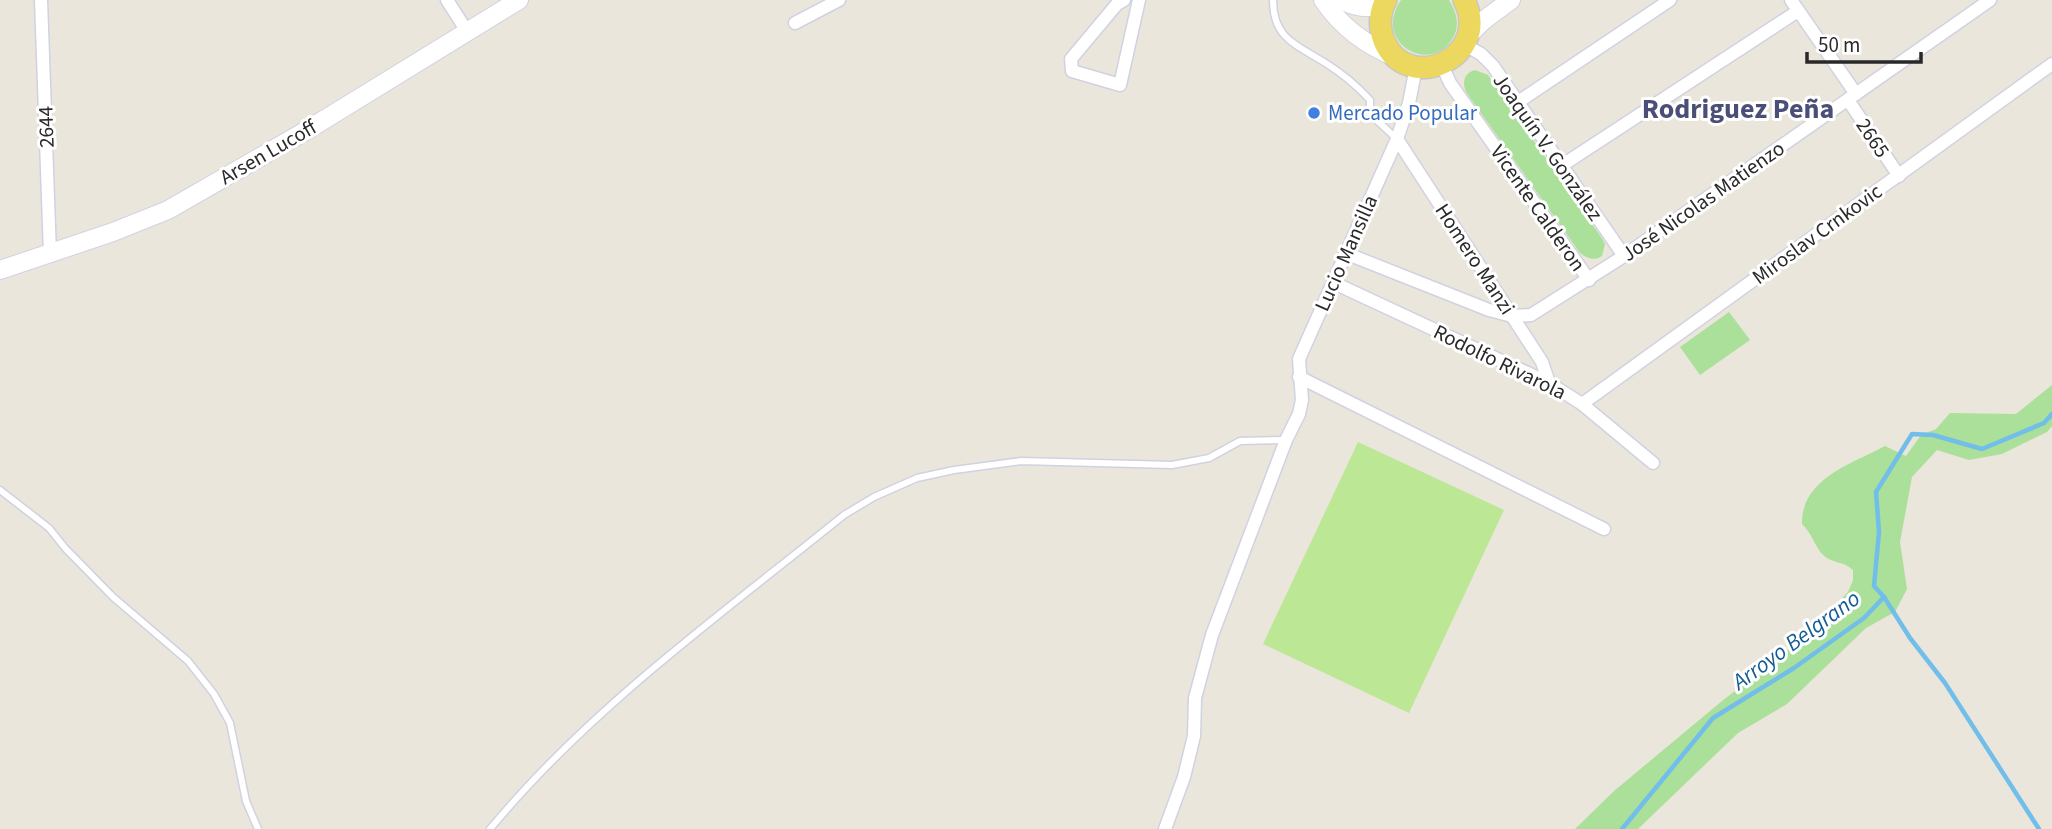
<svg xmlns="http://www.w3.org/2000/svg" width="2052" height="829" font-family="'Source Sans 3',sans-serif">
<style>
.green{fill:#aae099}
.pitch{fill:#bce795}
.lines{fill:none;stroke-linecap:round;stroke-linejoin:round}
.stream{stroke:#71beea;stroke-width:4.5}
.lane-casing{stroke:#d0d2e2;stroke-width:9}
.street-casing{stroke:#d0d2e2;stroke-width:15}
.secondary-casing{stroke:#d0d2e2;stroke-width:20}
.primary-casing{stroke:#c7c7c7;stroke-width:24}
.lane{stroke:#fff;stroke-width:6}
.street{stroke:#fff;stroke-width:12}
.secondary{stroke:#fff;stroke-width:18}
.primary{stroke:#ecd85f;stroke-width:21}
.shop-dot{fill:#3f7fe0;stroke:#fff;stroke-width:2.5}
.labels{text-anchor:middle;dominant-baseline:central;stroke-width:6;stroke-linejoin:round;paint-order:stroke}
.shop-label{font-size:21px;fill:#366cbe;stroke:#fff;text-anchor:start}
.street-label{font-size:21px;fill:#292929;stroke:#fff}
.water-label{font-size:23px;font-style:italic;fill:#125b94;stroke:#fff}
.district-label{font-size:28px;font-weight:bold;fill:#4b4f78;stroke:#fff}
</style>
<rect width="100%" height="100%" fill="#ebe6db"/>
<g class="green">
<path d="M1401,0H1449C1456,12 1460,23 1454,36C1433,77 1371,44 1401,0Z"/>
<path d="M1475,70L1488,75L1603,240L1605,244L1602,256C1594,261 1588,259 1580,253L1466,92C1462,82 1464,73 1475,70Z"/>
<path d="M1729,312L1750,340L1700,375L1680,347Z"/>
<path d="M2052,385V426L2047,432L2002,454L1969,460L1937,450L1912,477L1900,542L1907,589L1895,612L1866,628L1787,704L1738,733L1638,829H1575L1614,791L1722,701L1803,638L1848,592L1853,580V570C1844,561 1832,564 1822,554C1815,546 1812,534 1802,524C1801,479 1851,464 1885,446L1906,456L1921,435L1936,429L1950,413L2016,414Z"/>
</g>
<path class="pitch" d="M1358,442L1504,510L1409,713L1263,644Z"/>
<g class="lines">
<g class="stream">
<path d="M1884,597L1910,638L1945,683L2039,829"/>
<path d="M1622,829L1713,718L1794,668L1864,618L1884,597L1874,586L1879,532L1876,492L1912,434L1933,435L1982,449L2044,423L2052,414"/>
</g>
<defs>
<g id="lane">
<path d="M1273,0C1273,40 1298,45 1327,64C1343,74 1357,86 1370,100V114L1397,139"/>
<path d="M0,490L49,528L65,548L113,597L188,661L214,694L230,723L246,801L258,829"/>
<path d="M490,829C591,707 722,614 844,515L874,497L917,478L954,470L1021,461L1172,465L1209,458L1240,441L1286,440"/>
</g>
<g id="street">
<path d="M41,0L50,254"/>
<path d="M447,0L468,33"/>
<path d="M1124,0L1117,4L1071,59L1072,71L1120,85L1139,0"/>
<path d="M1791,0L1856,94"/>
<path d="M795,23L839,0"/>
<path d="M1465,45L1481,54L1493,66L1624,256"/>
<path d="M1442,65L1450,83L1589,280"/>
<path d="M1848,100L1899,176"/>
<path d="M1518,102L1670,0"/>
<path d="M1397,139L1542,362L1549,383"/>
<path d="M1561,166L1798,11"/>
<path d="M1345,253L1489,310L1512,316L1531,315L1624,256L1990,0"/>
<path d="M1334,283L1549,383L1582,404L1653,463"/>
<path d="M1299,377L1604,529"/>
<path d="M1582,404L2052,64"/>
<path d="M1165,829L1184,777L1194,736L1195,698L1212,635L1286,440L1299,414L1302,400L1299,359L1397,139L1409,103L1416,67"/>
</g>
<g id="secondary">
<path d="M1323,0C1342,28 1366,45 1397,58"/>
<path d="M1341,0C1355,7 1370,11 1384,3"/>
<path d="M1469,35L1484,20L1511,0"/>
<path d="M0,270L113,232L168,210L309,129L519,0"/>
</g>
<path id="primary" d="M1386,0C1379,13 1379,28 1384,41C1408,96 1493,57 1464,0"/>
</defs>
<use href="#lane" class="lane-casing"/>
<use href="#street" class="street-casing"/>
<use href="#secondary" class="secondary-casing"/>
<use href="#primary" class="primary-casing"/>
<use href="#lane" class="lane"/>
<use href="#street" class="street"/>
<use href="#secondary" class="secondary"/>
<use href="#primary" class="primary"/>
</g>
<circle class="shop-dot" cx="1314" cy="113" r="7"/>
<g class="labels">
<g class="shop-label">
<text x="1328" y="113">Mercado Popular</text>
</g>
<g class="street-label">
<text transform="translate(46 127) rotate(-92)">2644</text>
<text transform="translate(1873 138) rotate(56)">2665</text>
<text transform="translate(1548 147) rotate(55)">Joaquín V. González</text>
<text transform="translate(268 152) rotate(-30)">Arsen Lucoff</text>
<text transform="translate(1703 201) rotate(-35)">José Nicolas Matienzo</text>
<text transform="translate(1538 208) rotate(55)">Vicente Calderon</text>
<text transform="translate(1817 234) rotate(-36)">Miroslav Crnkovic</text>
<text transform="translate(1346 253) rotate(-66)">Lucio Mansilla</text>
<text transform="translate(1475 259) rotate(57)">Homero Manzi</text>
<text transform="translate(1500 362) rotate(26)">Rodolfo Rivarola</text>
</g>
<g class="water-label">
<text transform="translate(1796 640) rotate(-36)">Arroyo Belgrano</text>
</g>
<g class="district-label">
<text x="1738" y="109">Rodriguez Peña</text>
</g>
</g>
<path d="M1807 52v10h114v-10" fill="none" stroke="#292929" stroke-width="3.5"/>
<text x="1818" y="52" font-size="21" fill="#292929" stroke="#ffffff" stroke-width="5" paint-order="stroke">50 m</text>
</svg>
